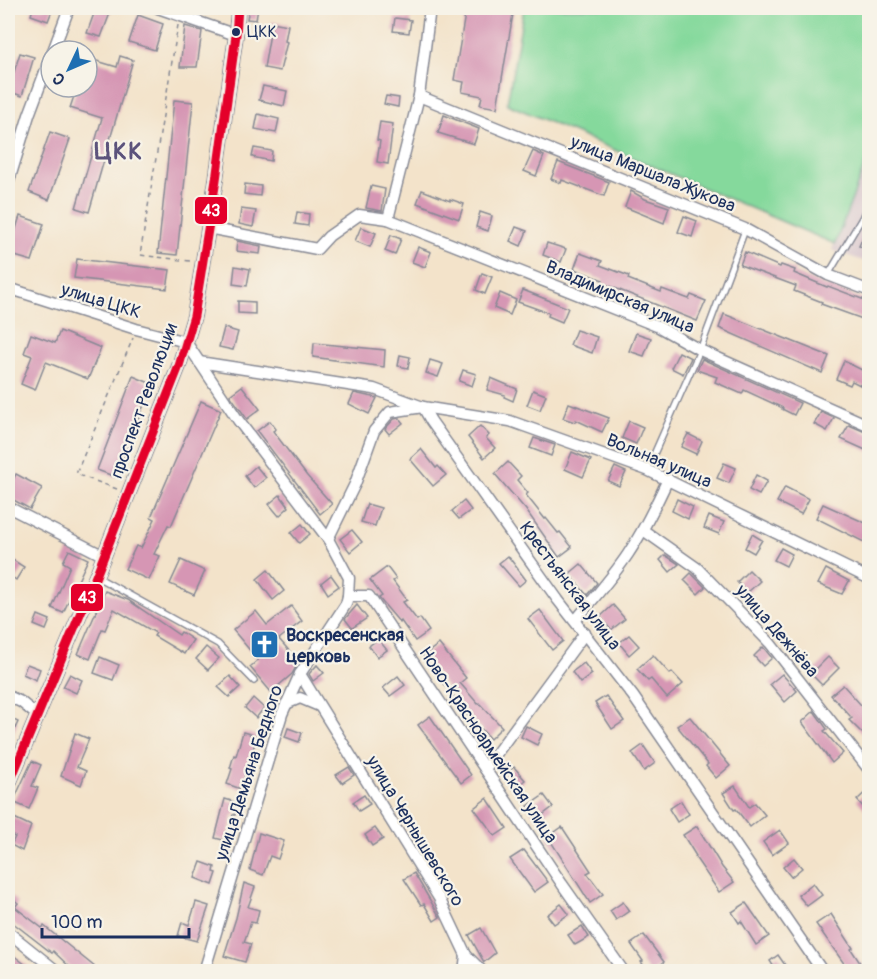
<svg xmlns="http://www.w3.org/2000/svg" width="877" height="979" font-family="Pangolin,sans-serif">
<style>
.industrial{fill:#d2bdc8}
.green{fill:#85d99c;stroke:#50847d;stroke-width:1.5}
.building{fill:#d696b4}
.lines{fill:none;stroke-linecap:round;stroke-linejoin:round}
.service-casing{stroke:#878994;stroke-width:8}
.minor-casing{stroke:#878994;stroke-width:13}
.tertiary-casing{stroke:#878994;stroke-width:16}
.path{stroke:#878994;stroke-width:1.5;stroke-dasharray:4.5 4.5;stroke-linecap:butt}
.service{stroke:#fff;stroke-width:5}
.minor{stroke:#fff;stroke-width:10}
.tertiary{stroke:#fff;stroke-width:14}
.bus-1-casing{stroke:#f7f3e8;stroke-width:14}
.bus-1{stroke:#e4002b;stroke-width:9}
.bus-dot{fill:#1b2f5e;stroke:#f7f3e8;stroke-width:2}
.labels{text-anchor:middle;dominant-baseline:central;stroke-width:4.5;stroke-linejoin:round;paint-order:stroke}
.bus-label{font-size:16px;fill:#1b2f5e;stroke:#f7f3e8;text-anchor:start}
.street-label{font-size:18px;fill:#1b2f5e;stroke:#f7f3e8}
.poi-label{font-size:18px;font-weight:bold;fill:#1b2f5e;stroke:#f7f3e8;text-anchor:start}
.district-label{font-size:24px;font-weight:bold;letter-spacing:1.5px;fill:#5c537c;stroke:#f7f3e8}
.line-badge{stroke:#f7f3e8;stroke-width:2}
.badge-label{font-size:16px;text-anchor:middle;font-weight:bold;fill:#fff}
</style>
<rect width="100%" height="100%" fill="#f7f3e8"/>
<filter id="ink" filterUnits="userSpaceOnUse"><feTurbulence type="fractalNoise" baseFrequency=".0167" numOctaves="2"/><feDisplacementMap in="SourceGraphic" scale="12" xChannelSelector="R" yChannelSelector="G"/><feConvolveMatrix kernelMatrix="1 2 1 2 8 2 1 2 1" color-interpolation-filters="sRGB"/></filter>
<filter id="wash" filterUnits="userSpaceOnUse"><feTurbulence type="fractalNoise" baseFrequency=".008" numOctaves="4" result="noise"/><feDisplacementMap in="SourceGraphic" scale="24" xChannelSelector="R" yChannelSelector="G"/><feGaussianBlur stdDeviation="1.35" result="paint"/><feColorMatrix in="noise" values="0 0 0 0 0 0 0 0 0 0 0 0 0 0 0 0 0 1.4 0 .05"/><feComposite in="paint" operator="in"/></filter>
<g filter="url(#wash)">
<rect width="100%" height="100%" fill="#f3e3ca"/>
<path class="industrial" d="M869,154V263L832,250Z"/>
<path class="green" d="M524,8H869V154L835,244L507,104Z"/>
<g id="blocks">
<g class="building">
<path d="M33,8H53L48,21L31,15Z"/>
<path d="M96,8H112L101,37L87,33Z"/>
<path d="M249,8H258L256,20L247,19Z"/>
<path d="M466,8H514L497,108L480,105L482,96L462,92L464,82L454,80Z"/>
<path d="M138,15L163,24L155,50L129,42Z"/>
<path d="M395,18L411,20L409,33L393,31Z"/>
<path d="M272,22L288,25L285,41L287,42L280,71L264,68Z"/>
<path d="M185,26L202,31L197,67H180Z"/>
<path d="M20,53L34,57L22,96L8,91Z"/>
<path d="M120,56L133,60L89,212L76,208L102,118L70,108L77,87H87V58L117,67Z"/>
<path d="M263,86L287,91L284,106L259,100Z"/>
<path d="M386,96L399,98L398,107L384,104Z"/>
<path d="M174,100L193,102L177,255L158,253Z"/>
<path d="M258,114L279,119L276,133L255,129Z"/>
<path d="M444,115L479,129L474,144L438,133Z"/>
<path d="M380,122L393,124L388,164L377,162L380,141L377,140Z"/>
<path d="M50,132L70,139L49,200L29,192Z"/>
<path d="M254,148L272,151L271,161L252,157Z"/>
<path d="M533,151L544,156L536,176L524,171Z"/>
<path d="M558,162L609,182L604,196L562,180L561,183L551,179Z"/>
<path d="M245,184L261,186L260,196L244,194Z"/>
<path d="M371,186L385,189L382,211L366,208Z"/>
<path d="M422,190L450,201V199L464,204L459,219L417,203Z"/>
<path d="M631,191L645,199L669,207L664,223L625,207Z"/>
<path d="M241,209L256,211L253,227L239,224Z"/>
<path d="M297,212L309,214L308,226L295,224Z"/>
<path d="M480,212L492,216L488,231L476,227Z"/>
<path d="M20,216L44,224L32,261L8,254Z"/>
<path d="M684,216L697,221L692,237L678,232Z"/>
<path d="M870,221V250L859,246Z"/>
<path d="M361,227L376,233L370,247L355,241Z"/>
<path d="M516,227L527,231L521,246L510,241Z"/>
<path d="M391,235L401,239L395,255L385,251Z"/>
<path d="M237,241L261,246L260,254L236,251Z"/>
<path d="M547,243L566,249L561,262L543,255Z"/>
<path d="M418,247L431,252L425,267L412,262Z"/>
<path d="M745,252L780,267L781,265L795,270L794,273L827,287L828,286L870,302L868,321L821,304L822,302L794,291L796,286L740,265Z"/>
<path d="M580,253L602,261L600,265L629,276L628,279L661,292L662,289L689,299L691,295L706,301L697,321L602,283L603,280L574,269Z"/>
<path d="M77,259L170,270L167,289L74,278Z"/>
<path d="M235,266L250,269L247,286L233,284Z"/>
<path d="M482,273L492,277L485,294L476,290Z"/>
<path d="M523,290L568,308L562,322L548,316L549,313L518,302Z"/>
<path d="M500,293L516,300L510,315L494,308Z"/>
<path d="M238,301L255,302V314L238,313Z"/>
<path d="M724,314L829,356L822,373L719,328Z"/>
<path d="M224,328L238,332L233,350L219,347Z"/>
<path d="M576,330L597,337L592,353L570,345Z"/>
<path d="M60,331L101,348L88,379L46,362L35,390L21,384L32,356L24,353L31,334L55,343Z"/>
<path d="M636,333L651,338L644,356L629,351Z"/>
<path d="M314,343L385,350L384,367L313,357Z"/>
<path d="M679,352L691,358L683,374L671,368Z"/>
<path d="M400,355L410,357L408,368L398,366Z"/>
<path d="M702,359L800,403L794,415L782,409L783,408L744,390L742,394L715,382L717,377L697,370Z"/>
<path d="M430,360L443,364L438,377L426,373Z"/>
<path d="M844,361L870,374V390L852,381L850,385L836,379Z"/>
<path d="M463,370L476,374L472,386L459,381Z"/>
<path d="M133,376L152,384L116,477L97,470Z"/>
<path d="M491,378L517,389L513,401L504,397L505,395L487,390Z"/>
<path d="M242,386L260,409L247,419L230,395Z"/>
<path d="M533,390L546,395L540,410L527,405Z"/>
<path d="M354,393L377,398L369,414L349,404Z"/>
<path d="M201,401L221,410L171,526L168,525L154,554L160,556L149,580L125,569L136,546L141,548L155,519L151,517Z"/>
<path d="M569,403L609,418L602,432L576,420L575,422L563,418Z"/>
<path d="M821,412L834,418L827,431L814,424Z"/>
<path d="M399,418L403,423L389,434L385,429L394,419Z"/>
<path d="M270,421L276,429L273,431L307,476L332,504L320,514L257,431Z"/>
<path d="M629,421L643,427L636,444L622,438Z"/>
<path d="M849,425L870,434V452L841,439Z"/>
<path d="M480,426L489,435L486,438L495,448L484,458L468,437Z"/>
<path d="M688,434L702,441L696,454L681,447Z"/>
<path d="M534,438L555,445L551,456L530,448Z"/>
<path d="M421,449L436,468L438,466L446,475L433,486L410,459Z"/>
<path d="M572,452L591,460L583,477L565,469Z"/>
<path d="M508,462L521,476L517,480L528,493L526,495L545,519L546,518L558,533L560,532L572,547L559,557L526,510L495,474Z"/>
<path d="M724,463L736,468L729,483L717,478Z"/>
<path d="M256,466L266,478L254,488L245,476Z"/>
<path d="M615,467L626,472L619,486L608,481Z"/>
<path d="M16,474L42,488L30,509L8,497V490Z"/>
<path d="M756,475L767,481L759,495L749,490Z"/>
<path d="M785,487L809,499L801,514L777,502Z"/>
<path d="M280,495L289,507L279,516L269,504Z"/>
<path d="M677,499L693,507L688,519L672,511Z"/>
<path d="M464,501L471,510L459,519L452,511Z"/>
<path d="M367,504L381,508L375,526L361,522Z"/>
<path d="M823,504L870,525V545L816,518Z"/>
<path d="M709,516L724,522L719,534L704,528Z"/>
<path d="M302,524L310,534L299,543L291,533Z"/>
<path d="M352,530L362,542L350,552L340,539Z"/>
<path d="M752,534L762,540L754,553L745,548Z"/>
<path d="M781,548L792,554L786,566L774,560Z"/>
<path d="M69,550L88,559L63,613L52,608L70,566L63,562Z"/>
<path d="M665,555L679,564L670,572L660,560Z"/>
<path d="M508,556L526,580L519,586L499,563Z"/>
<path d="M8,557L24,567L16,580L8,574Z"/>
<path d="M181,560L205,571L194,595L170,584Z"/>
<path d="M581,564L597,583L587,595L569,574Z"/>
<path d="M387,567L396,579L393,581L407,600L403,602L417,620L420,618L429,631L415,641L401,621L400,623L383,603L379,598L382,596L370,580Z"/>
<path d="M826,569L849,581L842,594L818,584Z"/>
<path d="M268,570L284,591L273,600L257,579Z"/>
<path d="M749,570L760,581L747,593L737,582Z"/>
<path d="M691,573L705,587L698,594L684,580Z"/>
<path d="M331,575L339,586L328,594L321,583Z"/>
<path d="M105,591L128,600L179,635L181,632L193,640L184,654L154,636L156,633L114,609L105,630L102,629L90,659L78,654Z"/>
<path d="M357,605L367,618L352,628L345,619Z"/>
<path d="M613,605L625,619L611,630L600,617Z"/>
<path d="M291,606L302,621L279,639L299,662L292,674L271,692L250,667L258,660L233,630L256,611L267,625Z"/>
<path d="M540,610L563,641L552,650L528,619Z"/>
<path d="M38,615L50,620L46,630L34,625Z"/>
<path d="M629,635L639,646L629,655L619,643Z"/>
<path d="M378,639L387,650L377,657L369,646Z"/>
<path d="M439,644L466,678L460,683L478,704L479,703L502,727L490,739L476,723L475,725L423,656Z"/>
<path d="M206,647L219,658L208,670L196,659Z"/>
<path d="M763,647L772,658L763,666L754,656Z"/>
<path d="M653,655L670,674L672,672L683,684L667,698L651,679L648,681L637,669Z"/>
<path d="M100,657L119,665L113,680L94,673Z"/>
<path d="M828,657L839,668L822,685L811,674Z"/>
<path d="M584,663L592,674L580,683L572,672Z"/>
<path d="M27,664L40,669L36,680L23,674Z"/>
<path d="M317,665L324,673L313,681L309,674Z"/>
<path d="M70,674L82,680L76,693L63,687Z"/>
<path d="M782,674L797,691L785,702L770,684Z"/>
<path d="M230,676L240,687L229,697L218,687Z"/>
<path d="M398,676L405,685L390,696L383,688Z"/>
<path d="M843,685L870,715V725L862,733L849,720L852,718L831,695Z"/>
<path d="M606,696L624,721L612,729L595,703Z"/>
<path d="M253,698L264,708L256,718L245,708Z"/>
<path d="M814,711L827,729L824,731L843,753L832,763L802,722Z"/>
<path d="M430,716L471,775L461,783L418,725Z"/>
<path d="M8,717L18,722L8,744Z"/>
<path d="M690,717L730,766L716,778L706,766L708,764L677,726Z"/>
<path d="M526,726L542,734L537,745L521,737Z"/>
<path d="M288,728L302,733L299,742L285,737Z"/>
<path d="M243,732L257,736L241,789L227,784L232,769L230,768L234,755L236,756Z"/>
<path d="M75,733L89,739L77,767L86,771L81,785L61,776Z"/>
<path d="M643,745L655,763L644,771L632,753Z"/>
<path d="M32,761L41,765L32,786L38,788L29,809L13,802Z"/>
<path d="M349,767L354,775L342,783L336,775Z"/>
<path d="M514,767L525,780L514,789L504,775Z"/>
<path d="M735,786L749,807L755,803L765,815L750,827L736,809L734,810L723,793Z"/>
<path d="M870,788V805L865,809L857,800Z"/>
<path d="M364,795L370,804L359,811L353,802Z"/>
<path d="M544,795L553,807L537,819L528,806Z"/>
<path d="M487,798L507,828L495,836L474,808Z"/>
<path d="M225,799L238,803L235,815H233L227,841L215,838Z"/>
<path d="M681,801L689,814L677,822L669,809Z"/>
<path d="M8,815L31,826L22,851L11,845L15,837L8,834Z"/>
<path d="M697,826L722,867L734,882L719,892L695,857L696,856L683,835Z"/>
<path d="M562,827L591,871L587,873L603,894L590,903L548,837Z"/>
<path d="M375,828L383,839L372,846L365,835Z"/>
<path d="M780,830L789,843L772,855L763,842Z"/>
<path d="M259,833L284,841L278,859L270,856L263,875L250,870Z"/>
<path d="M524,850L548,882L534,892L510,859Z"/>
<path d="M794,858L802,868L791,877L783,867Z"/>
<path d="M201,862L215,867L214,872L217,873L213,885L195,878Z"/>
<path d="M414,873L440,917L434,921L424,904L421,905L404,879Z"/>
<path d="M244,883L255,887L248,907L259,910L256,923L251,922L244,942L251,944L245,962L224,956L236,918Z"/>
<path d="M813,883L822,895L807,906L798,895Z"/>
<path d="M8,894L18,903L15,907L42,928L44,926L101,972H75L53,951L52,953L8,919Z"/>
<path d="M196,902L209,906L197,941L178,936L182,922L189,925Z"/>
<path d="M623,902L629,911L616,920L610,911Z"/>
<path d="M746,903L769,936L756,945L741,921L739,923L732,912Z"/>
<path d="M561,904L569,914L554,924L547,915Z"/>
<path d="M831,914L853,948L851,949L866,972H850L816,924Z"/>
<path d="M582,926L589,937L575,945L568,935Z"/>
<path d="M481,928L495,953L484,962L469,935Z"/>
<path d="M644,935L664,962L652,972H649L641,962L643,961L631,944Z"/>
<path d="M13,955L35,972H10L8,970V963Z"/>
<path d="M778,955L790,972H777L770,961Z"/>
</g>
</g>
</g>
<g filter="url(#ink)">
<use href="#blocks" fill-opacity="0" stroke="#878994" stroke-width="1.5"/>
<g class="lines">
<defs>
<g id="service">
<path d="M828,275L862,218L870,200"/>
<path d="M647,470L700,350L745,230"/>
<path d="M97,577L218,644L254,681"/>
</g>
<g id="minor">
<path d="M158,8L236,35"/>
<path d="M430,8L419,96L388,219L657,326L700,350L870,426"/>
<path d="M53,51L69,8"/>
<path d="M419,96L745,229L828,275L870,291"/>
<path d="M8,184L29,115L51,56"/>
<path d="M208,228L317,249L329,236L359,215L388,219"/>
<path d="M8,288L136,329L186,342L238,420L328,539L349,578L348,596H369L562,884L624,972"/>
<path d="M199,362L374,389L423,407L431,421L558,600L633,696L823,972"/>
<path d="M8,510L10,508L104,556"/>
<path d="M643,530L697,568L770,643L870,771"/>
<path d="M328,539L355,484L374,431L390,412L423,407L510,421L647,470L870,579"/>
<path d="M575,621C593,599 612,578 628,554C644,530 656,505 668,479"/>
<path d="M300,674L439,898L466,955L483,972"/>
<path d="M8,696L21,702L38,716"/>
<path d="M286,704L300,698L319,706"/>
<path d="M485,769L585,633"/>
<path d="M8,932L58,972"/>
<path d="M204,972L282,714L300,674L346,604L348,596"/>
<path d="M464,972L466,955"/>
</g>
<path id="tertiary" d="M8,786L96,576L179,366L194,316L216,180L236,35L238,8"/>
</defs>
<use href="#service" class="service-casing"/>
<use href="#minor" class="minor-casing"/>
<use href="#tertiary" class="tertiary-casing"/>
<g class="path">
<path d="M844,8L870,17"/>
<path d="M178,25L140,255L190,261"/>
<path d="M117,489L76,474L133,338"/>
</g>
<use href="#service" class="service"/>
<use href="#minor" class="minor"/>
<use href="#tertiary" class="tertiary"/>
<defs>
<path id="bus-1" d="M8,786L96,576L179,366L194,316L216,180L236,35L238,8"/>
</defs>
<use href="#bus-1" class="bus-1-casing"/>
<use href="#bus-1" class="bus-1"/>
</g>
</g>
<defs>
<symbol id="church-square" viewBox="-11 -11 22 22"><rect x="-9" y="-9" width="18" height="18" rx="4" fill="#1f6fb2" stroke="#f7f3e8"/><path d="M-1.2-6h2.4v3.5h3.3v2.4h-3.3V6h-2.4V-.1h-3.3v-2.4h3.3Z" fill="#fff"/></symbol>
</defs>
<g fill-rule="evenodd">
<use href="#church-square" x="248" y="628" width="33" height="33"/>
</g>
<circle class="bus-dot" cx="236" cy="32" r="5"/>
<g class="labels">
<g class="bus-label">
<text x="247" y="32">ЦКК</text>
</g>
<g class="street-label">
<text transform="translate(653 174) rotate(22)">улица Маршала Жукова</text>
<text transform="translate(620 297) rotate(23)">Владимирская улица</text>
<text transform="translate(101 301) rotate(17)">улица ЦКК</text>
<text transform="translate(144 401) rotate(-70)">проспект Революции</text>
<text transform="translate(659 461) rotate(23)">Вольная улица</text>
<text transform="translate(570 586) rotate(53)">Крестьянская улица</text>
<text transform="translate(777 631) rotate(49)">улица Дежнёва</text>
<text transform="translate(488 745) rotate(56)">Ново-Красноармейская улица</text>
<text transform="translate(249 773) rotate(-72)">улица Демьяна Бедного</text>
<text transform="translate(415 831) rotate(59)">улица Чернышевского</text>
</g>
<g class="poi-label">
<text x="286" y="635">Воскресенская<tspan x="286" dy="21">церковь</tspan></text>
</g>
<g class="district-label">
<text x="119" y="151">ЦКК</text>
</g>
</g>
<g class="line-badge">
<rect x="194" y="196" width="34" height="29" rx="6" fill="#e4002b"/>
<rect x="70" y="583" width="34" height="29" rx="6" fill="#e4002b"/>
</g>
<g class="badge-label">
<text x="211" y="216">43</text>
<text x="87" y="603">43</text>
</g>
<rect width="877" height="979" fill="none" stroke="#f7f3e8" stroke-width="30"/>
<g transform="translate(69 69) rotate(226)"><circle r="28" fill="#f7f3e8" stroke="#9fa5b1" stroke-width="1.5"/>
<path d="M0-4.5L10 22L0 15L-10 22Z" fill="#1f6fb2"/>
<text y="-9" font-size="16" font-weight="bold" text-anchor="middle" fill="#1b2f5e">С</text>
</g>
<path d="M42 928v9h147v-9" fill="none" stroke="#1b2f5e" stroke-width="3"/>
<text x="51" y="928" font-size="18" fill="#1b2f5e" stroke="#f7f3e8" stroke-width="4.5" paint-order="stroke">100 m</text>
</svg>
